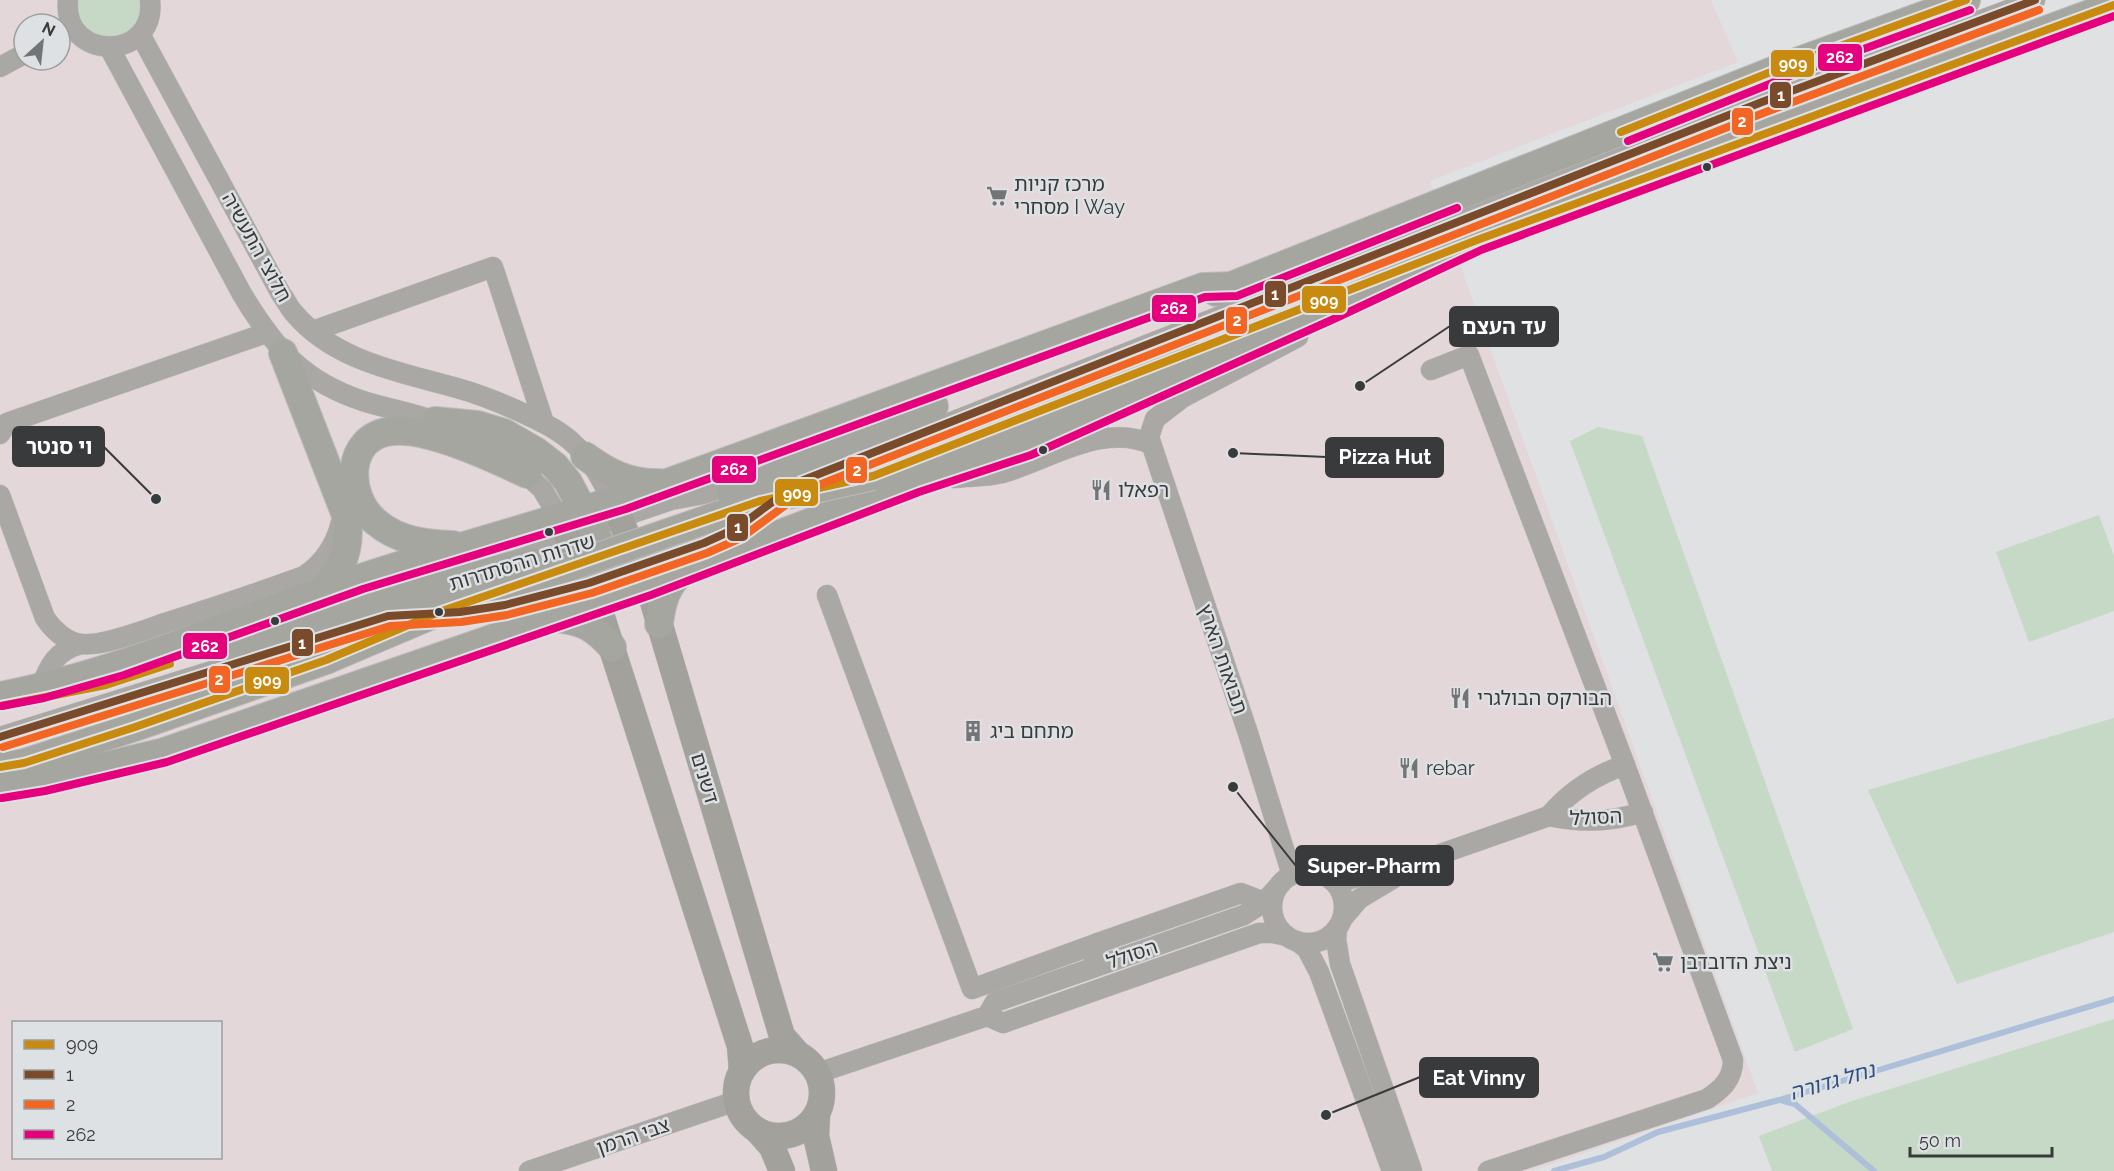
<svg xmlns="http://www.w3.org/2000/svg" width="2114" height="1171" font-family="Raleway,'Noto Sans Hebrew',sans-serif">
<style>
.industrial{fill:#e4d7da;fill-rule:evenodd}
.green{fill:#c6d8c6}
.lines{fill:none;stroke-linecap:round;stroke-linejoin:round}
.stream{stroke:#aebfda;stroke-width:6}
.minor-casing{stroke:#bbbcbc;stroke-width:21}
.major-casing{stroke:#bbbcbc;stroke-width:27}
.highway-casing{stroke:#bbbcbc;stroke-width:30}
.minor{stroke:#a9a8a4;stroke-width:20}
.major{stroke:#a2a19c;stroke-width:26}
.highway{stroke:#a6a6a1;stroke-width:28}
.highway-bridge-casing{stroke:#bbbcbc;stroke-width:30;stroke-linecap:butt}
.highway-bridge{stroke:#a6a6a1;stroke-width:28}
.bus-1-casing{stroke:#dee1e3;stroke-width:12}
.bus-2-casing{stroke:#dee1e3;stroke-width:12}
.bus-3-casing{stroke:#dee1e3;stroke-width:12}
.bus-4-casing{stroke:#dee1e3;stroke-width:12}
.bus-1{stroke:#c88b0f;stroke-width:8}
.bus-2{stroke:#7a4b2a;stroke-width:8}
.bus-3{stroke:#f26522;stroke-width:8}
.bus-4{stroke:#e5007d;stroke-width:8}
.bus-dot{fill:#393a3b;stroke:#dee1e3;stroke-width:2}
.labels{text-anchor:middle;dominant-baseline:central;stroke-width:5;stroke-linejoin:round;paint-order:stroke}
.poi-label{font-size:20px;fill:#393a3b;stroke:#dee1e3;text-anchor:start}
.street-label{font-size:20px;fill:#393a3b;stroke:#dee1e3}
.water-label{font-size:21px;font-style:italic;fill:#2f5080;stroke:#dee1e3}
.leader{fill:none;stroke:#393a3b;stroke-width:2}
.callout-dot{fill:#393a3b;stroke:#dee1e3;stroke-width:2}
.callout{fill:#393a3b;stroke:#393a3b;stroke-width:2}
.callout-label{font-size:21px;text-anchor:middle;font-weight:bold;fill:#fff}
.line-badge{stroke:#dee1e3;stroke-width:2}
.badge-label{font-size:16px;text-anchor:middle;font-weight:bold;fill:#fff}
</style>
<rect width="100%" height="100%" fill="#dfe1e2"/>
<path class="industrial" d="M0,0H1711L1738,62L1430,181L1758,1093L1532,1171H0ZM24,24H60V60H24ZM14,1022H220V1158H14Z"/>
<g class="green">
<path d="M78,0H143C141,7 141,17 138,24C137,26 133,29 131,30C107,50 75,31 78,0Z"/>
<path d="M1598,427L1642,436L1853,1029L1795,1052L1570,441Z"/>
<path d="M2099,515L2114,556V611L2029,642L1996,552Z"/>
<path d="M2114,718V932L1957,984L1868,790Z"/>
<path d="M2114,1019V1171H1772L1759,1136L1852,1101Z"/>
</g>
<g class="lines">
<g class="stream">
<path d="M1780,1100L1795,1104L1874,1171"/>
<path d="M1554,1171L1604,1157L1658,1132L1779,1100L2114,999"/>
</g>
<defs>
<g id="minor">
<path d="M68,0C62,62 157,62 150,0"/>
<path d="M140,34L281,294C286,300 289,308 294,313C334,361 400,372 457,388C482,395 506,405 529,416C546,424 562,432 575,445C592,460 602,482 613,502"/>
<path d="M109,47L242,294C274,347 302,381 363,401C391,410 421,414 447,426"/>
<path d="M0,67L24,54"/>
<path d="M313,331L493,267L544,423"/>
<path d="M1431,370L1469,355L1625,765"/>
<path d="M0,434L7,423L266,333"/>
<path d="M517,466L542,489L560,519"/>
<path d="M954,478C972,476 992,477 1009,471C1053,457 1104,423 1151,444"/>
<path d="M797,483L1762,102L2035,0"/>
<path d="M0,495L45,618C53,630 66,642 81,644C101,647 145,630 165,623C212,608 258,593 304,576C323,564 336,544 341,522"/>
<path d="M506,556L671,500L742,487"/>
<path d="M628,569C680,551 725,540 769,505"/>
<path d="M827,595L972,989L1098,943"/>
<path d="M474,610L505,605L600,579"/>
<path d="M388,616L421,615"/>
<path d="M41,688C48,666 57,650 81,644"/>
<path d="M0,737L388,616L397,610"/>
<circle cx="1308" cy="907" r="36"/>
<path d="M1292,875L1248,733L1149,437L1155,419L1182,398L1298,337"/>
<path d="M1331,880L1341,882L1402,863L1409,864"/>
<path d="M1342,919L1359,899L1404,872L1412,864L1549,816"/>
<path d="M1337,928L1336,939L1340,964L1412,1171"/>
<path d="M1297,941L1307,949L1319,972L1392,1171"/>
<path d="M1093,955L1098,943L1241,893L1264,902"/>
<path d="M987,1016L1003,1023L1259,933H1273L1287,936"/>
<path d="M818,1073L987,1016L995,1002L1244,915L1264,902L1277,888"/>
<path d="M529,1171L736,1101"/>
<path d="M1488,1171L1707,1099C1722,1089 1733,1079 1733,1060L1625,765C1595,775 1570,791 1549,816C1581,823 1612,822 1643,812"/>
</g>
<g id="major">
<path d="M613,502L648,585L782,1036L797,1053"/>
<path d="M560,519L597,602L740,1046L742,1071"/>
<circle cx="779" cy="1093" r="43"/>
<path d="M817,1115L816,1136L824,1171"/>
<path d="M758,1131L772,1147L782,1171"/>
</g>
<g id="highway">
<path d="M1459,247L2114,5"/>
<path d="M1216,292L1783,67L1966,0"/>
<path d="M283,353L347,518C351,548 342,573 319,593"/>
<path d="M435,421L477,425L504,433L537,452L555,466L568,482L616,573C624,583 636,587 648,585"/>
<path d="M853,438L934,406"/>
<path d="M585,456C608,473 630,484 659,483"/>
<path d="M873,476L1187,354"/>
<path d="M453,545C425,544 398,541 376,522C345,497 344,435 393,431C430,428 493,458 527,474"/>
<path d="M552,618C581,620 593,626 612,647"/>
<path d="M659,624C661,604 667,583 683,572"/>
<path d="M220,648L312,619"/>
<path d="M0,696C124,672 239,619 358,579C461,545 567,518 670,482L1203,287L1233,286"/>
<path d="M0,767L24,763L135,727L326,660"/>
<path d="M0,788L43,781L164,752L648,585L915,482L1028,445L1332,308L1477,240"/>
</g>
</defs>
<use href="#minor" class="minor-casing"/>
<use href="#major" class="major-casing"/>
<use href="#highway" class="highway-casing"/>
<use href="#minor" class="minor"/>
<use href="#major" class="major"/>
<use href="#highway" class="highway"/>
<defs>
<g id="highway-bridge">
<path d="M731,493L758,484L853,438"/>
<path d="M312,619L431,589L528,561"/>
<path d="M326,660L439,612L760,501L873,476"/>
</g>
</defs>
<use href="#highway-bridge" class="highway-bridge-casing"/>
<use href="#highway-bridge" class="highway-bridge"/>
<defs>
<g id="bus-1">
<path d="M1621,132L1783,67L1966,0"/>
<path d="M0,706L106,685L170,664"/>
<path d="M0,767L24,763L135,727L326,660L439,612L760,501L873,476L1477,240L2114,5"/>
</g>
<path id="bus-2" d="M0,737L388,616L460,612L505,605L589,583L704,543L737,528L801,481L1762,102L2035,0"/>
<path id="bus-3" d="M3,747L390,626L461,622L507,615L592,593L707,553L741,538L806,490L1766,112L2039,10"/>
<g id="bus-4">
<path d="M1628,141L1787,77L1970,10"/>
<path d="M2,706L44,698L124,675L363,589L626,509L1205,297L1237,296L1457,208"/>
<path d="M2,798L45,791L167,762L651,595L919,492L1031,455L1336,318L1481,250L2114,16"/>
</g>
</defs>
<use href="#bus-1" class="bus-1-casing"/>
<use href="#bus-2" class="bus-2-casing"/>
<use href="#bus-3" class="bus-3-casing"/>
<use href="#bus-4" class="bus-4-casing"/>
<use href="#bus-1" class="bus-1"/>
<use href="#bus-2" class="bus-2"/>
<use href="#bus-3" class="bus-3"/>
<use href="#bus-4" class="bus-4"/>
</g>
<defs>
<symbol id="supermarket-bare" viewBox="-9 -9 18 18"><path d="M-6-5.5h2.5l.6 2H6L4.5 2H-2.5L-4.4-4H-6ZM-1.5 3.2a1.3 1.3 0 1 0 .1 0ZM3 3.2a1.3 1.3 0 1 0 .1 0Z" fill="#737475" stroke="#dee1e3" stroke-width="2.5" paint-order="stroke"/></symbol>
<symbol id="restaurant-bare" viewBox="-9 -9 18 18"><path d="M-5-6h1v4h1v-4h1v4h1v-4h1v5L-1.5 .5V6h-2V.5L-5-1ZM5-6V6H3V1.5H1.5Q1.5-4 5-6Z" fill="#737475" stroke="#dee1e3" stroke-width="2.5" paint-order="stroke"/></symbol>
<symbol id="building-bare" viewBox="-9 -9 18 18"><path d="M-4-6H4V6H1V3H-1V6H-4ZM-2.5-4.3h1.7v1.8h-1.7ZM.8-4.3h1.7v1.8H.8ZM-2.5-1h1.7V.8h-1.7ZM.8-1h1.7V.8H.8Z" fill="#737475" stroke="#dee1e3" stroke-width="2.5" paint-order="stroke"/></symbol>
</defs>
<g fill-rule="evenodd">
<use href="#supermarket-bare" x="982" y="181" width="30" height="30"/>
<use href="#restaurant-bare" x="1086" y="475" width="30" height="30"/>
<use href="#restaurant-bare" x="1445" y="683" width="30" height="30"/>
<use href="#building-bare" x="958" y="716" width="30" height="30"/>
<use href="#restaurant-bare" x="1394" y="753" width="30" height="30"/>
<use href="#supermarket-bare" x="1648" y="947" width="30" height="30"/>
</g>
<g class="bus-dot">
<circle cx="1707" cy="167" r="5"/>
<circle cx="1043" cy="450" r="5"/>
<circle cx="549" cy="532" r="5"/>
<circle cx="439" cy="612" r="5"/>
<circle cx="275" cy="621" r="5"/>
</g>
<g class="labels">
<g class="poi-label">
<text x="1014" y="184">מרכז קניות<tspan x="1014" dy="23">מסחרי I Way</tspan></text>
<text x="1118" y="490">רפאלו</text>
<text x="1477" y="698">הבורקס הבולגרי</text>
<text x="990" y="731">מתחם ביג</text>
<text x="1426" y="768">rebar</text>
<text x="1680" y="962">ניצת הדובדבן</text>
</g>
<g class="street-label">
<text transform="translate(257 247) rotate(61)">חלוצי התעשיה</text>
<text transform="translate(522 562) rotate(-17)">שדרות ההסתדרות</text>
<text transform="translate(1223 659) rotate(71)">תבואות הארץ</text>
<text transform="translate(705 778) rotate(73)">דשנים</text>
<text transform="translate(1596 817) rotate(-3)">הסולל</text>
<text transform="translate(1132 954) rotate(-19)">הסולל</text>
<text transform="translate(633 1136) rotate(-19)">צבי הרמן</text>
</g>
<g class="water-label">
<text transform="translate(1832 1081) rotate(-16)">נחל גדורה</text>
</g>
</g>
<path class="leader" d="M1360 386L1450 326M156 499L104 447M1233 453L1326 457M1233 787L1296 866M1326 1115L1420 1077"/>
<g class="callout-dot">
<circle cx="1360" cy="386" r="6"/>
<circle cx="156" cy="499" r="6"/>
<circle cx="1233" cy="453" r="6"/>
<circle cx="1233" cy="787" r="6"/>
<circle cx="1326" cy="1115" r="6"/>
</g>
<g class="callout">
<rect x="1450" y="307" width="108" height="39" rx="6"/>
<rect x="13" y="427" width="91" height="39" rx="6"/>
<rect x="1326" y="438" width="117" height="39" rx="6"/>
<rect x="1296" y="846" width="157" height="39" rx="6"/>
<rect x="1420" y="1058" width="118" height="39" rx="6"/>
</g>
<g class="callout-label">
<text x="1504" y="334">עד העצם</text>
<text x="59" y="454">וי סנטר</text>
<text x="1385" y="464">Pizza Hut</text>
<text x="1374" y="873">Super-Pharm</text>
<text x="1479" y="1085">Eat Vinny</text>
</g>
<g class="line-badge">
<rect x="1817" y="43" width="46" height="29" rx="6" fill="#e5007d"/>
<rect x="1770" y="49" width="45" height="29" rx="6" fill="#c88b0f"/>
<rect x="1769" y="81" width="23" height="28" rx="6" fill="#7a4b2a"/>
<rect x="1731" y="107" width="23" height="29" rx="6" fill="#f26522"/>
<rect x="1264" y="280" width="23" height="28" rx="6" fill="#7a4b2a"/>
<rect x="1301" y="285" width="46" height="29" rx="6" fill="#c88b0f"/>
<rect x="1151" y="294" width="46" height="29" rx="6" fill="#e5007d"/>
<rect x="1225" y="306" width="23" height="29" rx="6" fill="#f26522"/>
<rect x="711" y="455" width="46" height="29" rx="6" fill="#e5007d"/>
<rect x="845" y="456" width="23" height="28" rx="6" fill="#f26522"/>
<rect x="774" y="478" width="45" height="29" rx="6" fill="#c88b0f"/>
<rect x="726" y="513" width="23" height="29" rx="6" fill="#7a4b2a"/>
<rect x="291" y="628" width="23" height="29" rx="6" fill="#7a4b2a"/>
<rect x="182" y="632" width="46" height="28" rx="6" fill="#e5007d"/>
<rect x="208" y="665" width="23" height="29" rx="6" fill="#f26522"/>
<rect x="244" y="666" width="46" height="29" rx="6" fill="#c88b0f"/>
</g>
<g class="badge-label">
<text x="1840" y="63">262</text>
<text x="1793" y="69">909</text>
<text x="1781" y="101">1</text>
<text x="1742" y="127">2</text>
<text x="1275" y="300">1</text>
<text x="1324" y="306">909</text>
<text x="1174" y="314">262</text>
<text x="1237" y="326">2</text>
<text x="734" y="475">262</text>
<text x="857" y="476">2</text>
<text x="797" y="499">909</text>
<text x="738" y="533">1</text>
<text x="302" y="649">1</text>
<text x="205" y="652">262</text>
<text x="219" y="685">2</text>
<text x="267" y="686">909</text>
</g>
<rect x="12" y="1021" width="210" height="138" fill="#dee1e3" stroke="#9c9ea0" stroke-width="1.5"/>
<rect x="24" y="1040" width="30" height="9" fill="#c88b0f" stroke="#9c9ea0" stroke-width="1.5"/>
<text x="66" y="1051" font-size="18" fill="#393a3b">909</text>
<rect x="24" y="1070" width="30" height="9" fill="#7a4b2a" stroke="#9c9ea0" stroke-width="1.5"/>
<text x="66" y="1081" font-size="18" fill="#393a3b">1</text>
<rect x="24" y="1100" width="30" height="9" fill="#f26522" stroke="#9c9ea0" stroke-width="1.5"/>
<text x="66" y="1111" font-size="18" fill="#393a3b">2</text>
<rect x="24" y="1130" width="30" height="9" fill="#e5007d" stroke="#9c9ea0" stroke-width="1.5"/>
<text x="66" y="1141" font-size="18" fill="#393a3b">262</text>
<g transform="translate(42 42) rotate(27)"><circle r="28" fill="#dee1e3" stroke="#9c9ea0" stroke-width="1.5"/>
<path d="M0-4.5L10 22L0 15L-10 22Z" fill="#737475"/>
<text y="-9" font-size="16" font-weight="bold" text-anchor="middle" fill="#393a3b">N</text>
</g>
<path d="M1910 1147v9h142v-9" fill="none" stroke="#393a3b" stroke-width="3"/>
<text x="1919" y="1147" font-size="18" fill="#393a3b" stroke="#dee1e3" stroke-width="4.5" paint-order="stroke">50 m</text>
</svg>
